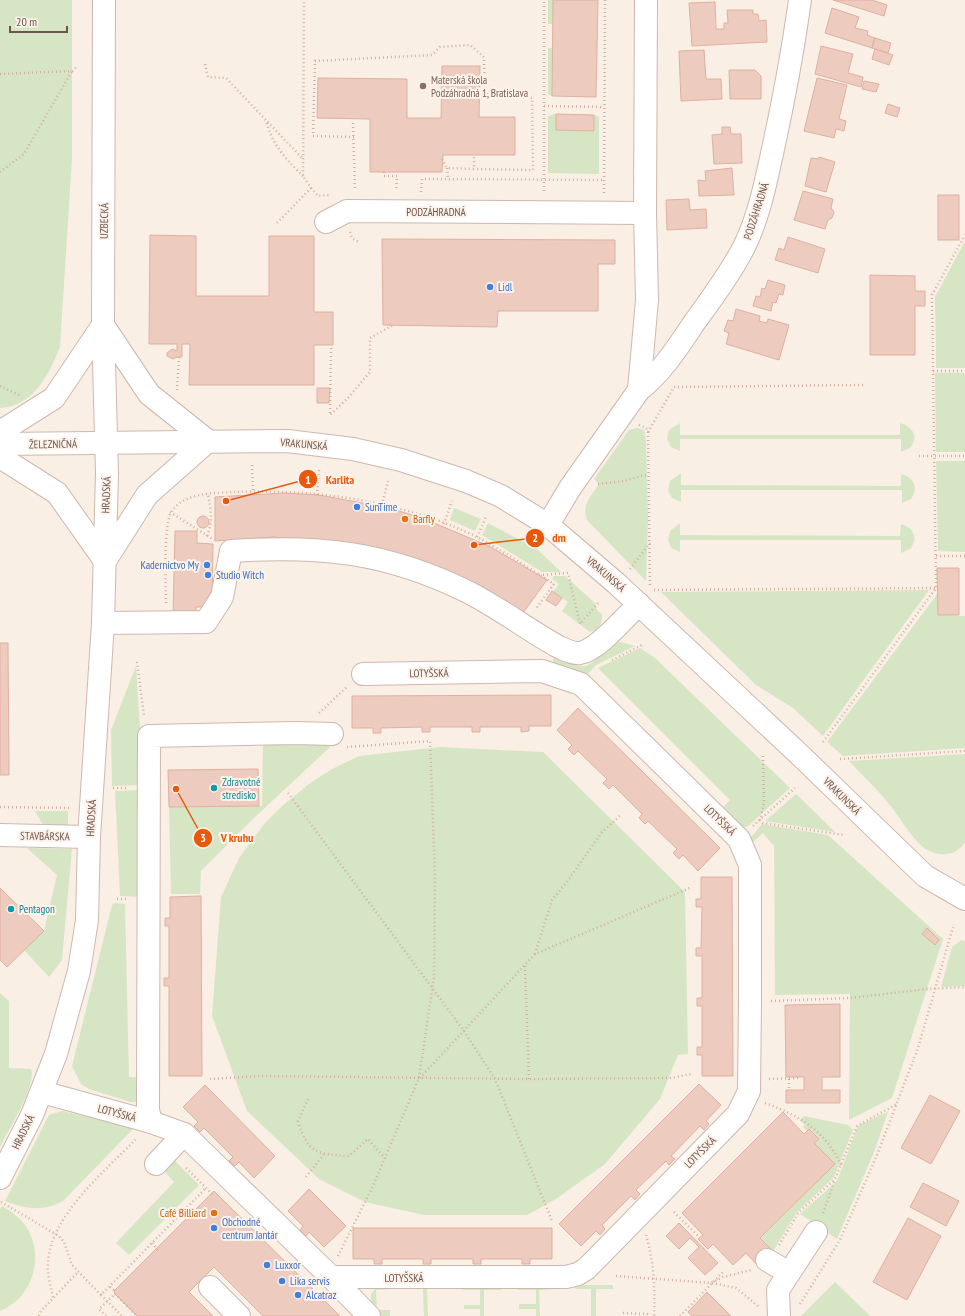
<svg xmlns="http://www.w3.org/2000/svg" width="965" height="1316" font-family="'PT Sans Narrow',sans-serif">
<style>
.green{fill:#d6e6c4}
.building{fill:#edcbbe;stroke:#dfb0a0}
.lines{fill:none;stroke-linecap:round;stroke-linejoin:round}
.minor-casing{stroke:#cdb8ae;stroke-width:24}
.path{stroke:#d2aea1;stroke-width:2.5;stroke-dasharray:1 3;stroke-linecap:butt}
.minor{stroke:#fff;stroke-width:22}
.education-dot{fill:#8d6e63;stroke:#fdf3ea;stroke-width:1.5}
.shop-dot{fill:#3f7fe0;stroke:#fdf3ea;stroke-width:1.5}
.food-dot{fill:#e8710a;stroke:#fdf3ea;stroke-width:1.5}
.culture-dot{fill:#0f9aa8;stroke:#fdf3ea;stroke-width:1.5}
.labels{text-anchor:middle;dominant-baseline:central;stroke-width:4;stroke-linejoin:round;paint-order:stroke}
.education-label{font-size:11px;fill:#785e54;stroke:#fdf3ea;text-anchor:start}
.street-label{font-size:11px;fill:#70544c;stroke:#fdf3ea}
.shop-label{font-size:11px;fill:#366cbe;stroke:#fdf3ea;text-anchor:start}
.food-label{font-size:11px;fill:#c56008;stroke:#fdf3ea;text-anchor:start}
.culture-label{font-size:11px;fill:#0d838f;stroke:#fdf3ea;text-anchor:start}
.leader{fill:none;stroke:#e8590c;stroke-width:1.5}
.callout-dot{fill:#e8590c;stroke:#fdf3ea;stroke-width:1.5}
.mark-label{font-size:12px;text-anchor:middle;font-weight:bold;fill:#fff}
.callout-label{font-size:12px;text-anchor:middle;font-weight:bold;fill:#e8590c;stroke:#fdf3ea;stroke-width:4;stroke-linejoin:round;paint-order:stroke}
</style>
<rect width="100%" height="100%" fill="#faefe4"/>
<g class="green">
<path d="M0,0H72V159L60,347C49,374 34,406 0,408Z"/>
<rect x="548" y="0" width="5" height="24"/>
<path d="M548,48H553L552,96L548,94Z"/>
<path d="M556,114V130L594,131V115L599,117V174L548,173V116Z"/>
<path d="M965,241V368H936L935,297Z"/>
<path d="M965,373V452H936L935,373Z"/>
<path d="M680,423V435H900V423C913,426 919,437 910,448L901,452V439H680V451L671,447L667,439L669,430Z"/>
<path d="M637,428L644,430L646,441L648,519L646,581L587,520C581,506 591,496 599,484L594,479L629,430Z"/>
<path d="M936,461H965V552L938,551Z"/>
<path d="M681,473V485L901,486V474C914,477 919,488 911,499L902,503V490H681V502L672,498L668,490L670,481Z"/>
<path d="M454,508L481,519L475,531L450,520Z"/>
<path d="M488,523L537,549L561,572H542L482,535Z"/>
<path d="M680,523V535L900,536L901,524C913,527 919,538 910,549L901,553V540H680V552L671,548L668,540L670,531Z"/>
<path d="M554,576H565L595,603L597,610L602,614C603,623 599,630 590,632L562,611L568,602L553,592L559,584L552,579Z"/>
<path d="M929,590L823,736L793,708L756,685L661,592Z"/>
<path d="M938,593V615L965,616V748L843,756L827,742Z"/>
<path d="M621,642L635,646L596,665L584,678L553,669V651C600,686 586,651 621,642Z"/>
<path d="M640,648L654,657L790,788L748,826L739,830L719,811L730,800L598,668Z"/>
<path d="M136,666L140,729L139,785L112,786L111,730Z"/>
<path d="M263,744H324L329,745L330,747L253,819L201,871L200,894H171L169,807L262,806Z"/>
<path d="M440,747L543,752L685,892L688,1054L678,1055L660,1099L605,1164L556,1199L527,1215H424L365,1202L319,1179L247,1111L212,1016L221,897L239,858L265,823L282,806L309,784L332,769L359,756Z"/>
<path d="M965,754V842C956,857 937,858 923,847C911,838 896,811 885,799C874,786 861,774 849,761Z"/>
<path d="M139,790L141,897L120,896L115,791Z"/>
<path d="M796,794L835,832L765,821Z"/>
<path d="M35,811H68V826L51,827L43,825Z"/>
<path d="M762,824L828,835L943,939L892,1098L849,1120L850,994L775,995L774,846L763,833L751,844L748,841Z"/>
<path d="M27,848L72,849L62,960L49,977L24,950L44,931L57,875Z"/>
<path d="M115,903L125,904L129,1077H142L137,1102H131L89,1089L81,1084L72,1066L112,905Z"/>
<path d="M962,940L965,942V986L941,987L952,947Z"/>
<path d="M0,993L9,1001V1068L31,1069C37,1084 8,1131 0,1147Z"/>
<path d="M62,1111L135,1127L63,1201C43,1212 25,1209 5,1201L49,1115Z"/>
<path d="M888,1112L874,1152L837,1239L800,1214L837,1181L857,1128L861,1124Z"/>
<path d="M804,1116L848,1125L853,1130L834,1177L797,1212L773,1251L761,1238L835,1164L814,1143L819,1138L810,1129L807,1131L803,1127L805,1125L800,1120Z"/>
<path d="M175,1161L199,1185L129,1255L116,1243L174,1182L164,1171Z"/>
<path d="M2,1206C11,1211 19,1217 25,1225C46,1255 33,1298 0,1311V1209Z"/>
<path d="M835,1282L870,1316H801Z"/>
<path d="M389,1285V1289L376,1290L377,1310H390V1316H381L371,1303V1294L377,1287Z"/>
<path d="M445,1285V1289H427L428,1316H424L423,1289H407V1286Z"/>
<path d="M463,1285H501V1290H484V1316H480V1309H464V1305H480V1290H463Z"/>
<path d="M519,1285H557V1289L539,1290L540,1316H536V1309H519V1304H536V1290H518Z"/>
<path d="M575,1285H613V1289H596V1316H591V1289H575Z"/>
</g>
<g class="building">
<path d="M553,0H598L596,97L552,96Z"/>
<path d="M833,0H872L887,5L884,16Z"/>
<path d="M715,2L716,29H724V23H728L727,10H753V14H758L759,21L766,20L767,42L692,46L689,3Z"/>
<path d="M832,8L859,17L855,28L868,31L867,35L875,38L872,48L825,33Z"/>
<path d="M875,38L891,43L888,53L872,48Z"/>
<path d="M821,46L853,54L848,73L863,77L861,87L815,74Z"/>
<path d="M875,49L893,55L889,65L872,59Z"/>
<path d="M704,50L706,79H721L722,99L681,101L679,51Z"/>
<path d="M442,66H480L479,117H515V155H443L442,172H370V119L317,118L318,78L407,79V118H441Z"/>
<path d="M729,70H755L761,76V99H730Z"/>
<path d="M817,78L847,85L839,119L846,121L844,131L836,129L834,138L804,131Z"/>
<path d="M864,81L879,84L876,92L862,89Z"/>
<path d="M888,104L900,108L897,117L885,113Z"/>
<path d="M556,114L594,115V131L556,130Z"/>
<path d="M722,127H730L731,134H741L742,163L714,164L712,135L722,134Z"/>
<path d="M819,157L835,162L826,192L805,186L811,158L819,159Z"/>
<path d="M732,168L734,195L699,196L698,180L706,181L705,171Z"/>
<path d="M803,191L833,199L831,208L834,212L832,218L828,220L825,229L794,220Z"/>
<rect x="938" y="195" width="21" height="45"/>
<path d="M689,199L690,210L706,209L707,228L667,230L666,200Z"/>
<path d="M150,235L196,236V296H269V236H314V312H333V345H314V385H189L190,344H182V357H177L173,359L167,356V353L172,349L177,351V344H149Z"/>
<path d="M788,237L825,249L818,273L775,260L779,248L784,250Z"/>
<path d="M382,239L615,240V264H598V311H498L497,327L383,325Z"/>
<path d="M870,275L915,276V291H925V306H915V355H870Z"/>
<path d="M768,280L785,285L783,295L779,294L776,303L773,302L771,311L753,306L756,296L760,297L762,288L765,289Z"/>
<path d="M736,309L760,316L759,321L767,323L768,319L789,325L779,360L726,344L729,333L724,331L728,320L733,321Z"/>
<path d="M317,388H330L329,403H317Z"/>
<path d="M284,493L319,495L389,508L422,518L489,546L547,580L520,617L335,542L273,537L215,541V497Z"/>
<circle cx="203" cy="522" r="6"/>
<path d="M175,531H197V543L213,544L212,607H196V618L173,617Z"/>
<path d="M937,568H959V615H938Z"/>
<path d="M552,591L562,598L556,606L546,600Z"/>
<path d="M0,643H8L9,775H0Z"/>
<path d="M551,695V726H529V731L521,732V727H480V732H472V727H430V732H422V727L381,728V733H373V728H352V696Z"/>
<path d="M578,708L720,848L698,871L683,855L679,859L673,853L677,849L648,821L645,824L639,818L642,814L613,785L609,789L603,783L607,779L578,751L574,755L568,749L572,745L557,730Z"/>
<path d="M258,769L259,806L169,807L168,770Z"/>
<path d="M701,877H732L733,1076H702V1055H697V1047H702V1006H697V998H702V956H696V948H701L702,907H696V899H701Z"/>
<path d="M0,888L44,931L7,967L0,960Z"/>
<path d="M201,896L202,1076H169V986H164V978H169V926H165V918H170V897Z"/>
<path d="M927,928L939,940L935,945L922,934Z"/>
<path d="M840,1004V1077H822V1090H840V1103H786V1090H804V1077H786L785,1005Z"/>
<path d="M699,1084L721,1105L706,1121L709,1124L704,1130L700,1126L671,1156L675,1159L669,1165L666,1161L636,1190L640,1194L635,1200L631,1196L602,1225L605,1229L600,1235L596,1231L581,1246L559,1224Z"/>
<path d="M205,1085L275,1156L254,1178L239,1162L235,1166L229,1161L233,1157L204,1128L200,1132L194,1126L198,1122L183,1107Z"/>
<path d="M930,1095L960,1111L931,1164L901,1148Z"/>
<path d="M783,1112L804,1134L809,1129L819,1139L814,1143L835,1164L760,1238L774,1252L759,1267L746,1253L733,1265L713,1244L708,1249L698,1239L703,1235L682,1213Z"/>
<path d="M923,1183L959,1201L946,1226L910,1207Z"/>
<path d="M309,1189L346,1226L324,1247L309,1232L306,1236L300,1230L303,1226L288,1211Z"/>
<path d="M214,1191L340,1316H263L214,1267L189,1292L213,1316H137L115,1294L114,1291Z"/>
<path d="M908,1218L941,1236L907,1300L873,1282Z"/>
<path d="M679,1223L718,1263L705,1275L688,1258L699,1247L690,1238L679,1249L666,1236Z"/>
<path d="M353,1228H552V1259H530V1264H522V1259H481V1264H473V1259H431V1264H423V1259H382V1264H374V1259H353Z"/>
<path d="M707,1292L731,1316H692L688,1312Z"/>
</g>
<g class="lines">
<defs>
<g id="minor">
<path d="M326,222L347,211L645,213"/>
<path d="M103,325L149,394L208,441"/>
<path d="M639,390L647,300L645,213L646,0"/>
<path d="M0,432L54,398L103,325"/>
<path d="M0,444L287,441L353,449L401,460L466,481L501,496L548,525L616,583L801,756L925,876L965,899"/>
<path d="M0,457L57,493L105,561"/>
<path d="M548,525L570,488L639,390C662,372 678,347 694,323C712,298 730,274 744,247C759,217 766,181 773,149C784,99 793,50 800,0"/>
<path d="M105,561L147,495L208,441"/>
<path d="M103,623L206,622L222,597L231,551C320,545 387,552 468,592C499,608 527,629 557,646C564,649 572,654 580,653C598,650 625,617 639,604"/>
<path d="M0,835L89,837"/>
<path d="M42,1092L151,1122L184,1134L331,1277H566L578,1274L586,1269L599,1256L738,1114L749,1091L750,1002V865L739,839L581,684L542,671L363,674"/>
<path d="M151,1122L148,1110L149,736L297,733L332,734"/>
<path d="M156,1164L184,1134"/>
<path d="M0,1178L32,1115L56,1054L79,971L87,920L89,837L103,623L107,473L103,325L104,0"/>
<path d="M767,1260L789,1273"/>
<path d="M331,1277L369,1316"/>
<path d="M210,1287L239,1316"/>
<path d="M779,1316L778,1290L816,1232"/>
</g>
</defs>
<use href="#minor" class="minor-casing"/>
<g class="path">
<path d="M205,64L208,77L226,78L303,159"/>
<path d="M0,74L72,71L77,67"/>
<path d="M544,106L604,107"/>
<path d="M267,123C271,143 289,163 303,176"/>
<path d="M353,123L355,191"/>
<path d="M354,137L313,136L315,61L432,55L440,47L470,45L484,57L485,94L532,98L533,170L474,169"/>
<path d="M442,159L447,168L474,169V155"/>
<path d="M447,168L448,179"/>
<path d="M0,172L24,154L72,71"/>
<path d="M384,172V176H397L396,191"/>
<path d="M311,188L318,196L331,195"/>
<path d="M544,191V0"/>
<path d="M421,192L422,179L604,180"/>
<path d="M604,193L605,0"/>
<path d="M277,223L311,188L303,176L304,0"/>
<path d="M350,232L352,238L360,243"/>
<path d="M331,348L330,415L349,397L370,372V338L393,325"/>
<path d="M933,371H965"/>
<path d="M0,386L21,396"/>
<path d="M177,390L179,357"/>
<path d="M639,425L646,428L648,432L650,587"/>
<path d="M648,432L674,387L864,385"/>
<path d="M919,456H965"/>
<path d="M252,465L253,492"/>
<path d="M598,484L623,481L649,474"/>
<path d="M317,495L319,470"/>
<path d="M382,505L388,481"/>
<path d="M170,512L214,540"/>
<path d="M444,524L452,501"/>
<path d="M207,536C213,521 211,510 208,494"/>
<path d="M477,537L486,517"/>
<path d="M936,556H965"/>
<path d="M630,569L650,543"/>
<path d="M539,575L568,573L580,624L599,602"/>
<path d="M654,590L935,588"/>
<path d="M166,603C166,586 163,522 172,511C185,492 215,493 236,492C317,489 403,501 477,537C503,551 529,568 554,584L535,610"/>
<path d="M612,660L644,644"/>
<path d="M137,662L144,716"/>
<path d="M319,713L348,686"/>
<path d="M823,742L936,588L932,295L965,235"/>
<path d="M763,756L764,802L760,820L763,823L844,835"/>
<path d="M840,759L965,751"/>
<path d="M113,788H128"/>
<path d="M288,793L464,1031L495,1079L552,1221"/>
<path d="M0,807L71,808"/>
<path d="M753,826L795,788"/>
<path d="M117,899H129"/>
<path d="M535,954L552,900L567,882L602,832L622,814"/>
<path d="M525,966L529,1079"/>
<path d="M771,1001L850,998L927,989L965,987"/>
<path d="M420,1078L535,954L692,887"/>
<path d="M210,1079L261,1076L529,1079L672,1078L691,1074"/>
<path d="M769,1079L801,1078"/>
<path d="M789,1088V1079"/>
<path d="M308,1099L298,1121C308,1154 317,1154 349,1156L368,1139L385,1158"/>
<path d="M765,1103C798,1115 826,1131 841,1165"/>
<path d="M186,1168L213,1195"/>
<path d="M306,1177L324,1154"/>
<path d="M1,1202L59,1236L64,1242L72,1265L101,1295L206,1188"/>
<path d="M674,1212L698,1236"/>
<path d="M823,1213L835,1180"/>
<path d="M646,1235C654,1262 655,1289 654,1316"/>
<path d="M152,1243L158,1250"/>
<path d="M779,1245L799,1212L835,1179L857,1126L897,1104"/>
<path d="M338,1256L373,1186L419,1078L434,977L435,876L430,741L347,747"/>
<path d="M616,1276L711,1283L723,1277L751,1270"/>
<path d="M712,1283L736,1288L758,1306"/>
<path d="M110,1287L116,1292"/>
<path d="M101,1295L122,1316"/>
<path d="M53,1297C51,1287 47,1275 48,1264C49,1217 105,1171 136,1139"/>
<path d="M800,1304L840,1240L877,1155L918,1048L953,927"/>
<path d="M623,1313L647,1314L649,1316"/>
<path d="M39,1316L41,1311L78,1272"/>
<path d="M106,1316L99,1309L115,1294L137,1316"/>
<path d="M680,1316L724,1271"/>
</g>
<use href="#minor" class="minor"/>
</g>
<circle class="education-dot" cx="423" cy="86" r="4"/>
<g class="shop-dot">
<circle cx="490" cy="287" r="4"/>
<circle cx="357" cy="507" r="4"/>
<circle cx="207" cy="565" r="4"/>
<circle cx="208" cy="575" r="4"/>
<circle cx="214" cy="1228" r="4"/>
<circle cx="267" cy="1265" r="4"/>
<circle cx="282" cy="1281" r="4"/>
<circle cx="298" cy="1295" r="4"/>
</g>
<g class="food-dot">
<circle cx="405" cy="519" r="4"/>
<circle cx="214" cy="1213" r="4"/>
</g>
<g class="culture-dot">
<circle cx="214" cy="788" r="4"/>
<circle cx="11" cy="909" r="4"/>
</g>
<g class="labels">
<g class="education-label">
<text x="431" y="80">Materská škola<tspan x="431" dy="13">Podzáhradná 1, Bratislava</tspan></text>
</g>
<g class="street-label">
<text transform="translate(756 211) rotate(-72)">PODZÁHRADNÁ</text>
<text x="436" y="212">PODZÁHRADNÁ</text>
<text transform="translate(104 221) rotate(-89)">UZBECKÁ</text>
<text transform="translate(53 444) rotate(-1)">ŽELEZNIČNÁ</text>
<text transform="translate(304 444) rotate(5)">VRAKUNSKÁ</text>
<text transform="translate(106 495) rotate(-88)">HRADSKÁ</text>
<text transform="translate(606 574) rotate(41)">VRAKUNSKÁ</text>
<text transform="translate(429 673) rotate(-1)">LOTYŠSKÁ</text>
<text transform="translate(842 796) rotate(45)">VRAKUNSKÁ</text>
<text transform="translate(91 818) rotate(-87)">HRADSKÁ</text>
<text transform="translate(720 820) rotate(44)">LOTYŠSKÁ</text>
<text transform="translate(45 836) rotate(1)">STAVBÁRSKA</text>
<text transform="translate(117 1113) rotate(15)">LOTYŠSKÁ</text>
<text transform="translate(23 1132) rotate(-64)">HRADSKÁ</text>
<text transform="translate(700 1152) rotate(-45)">LOTYŠSKÁ</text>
<text x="404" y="1278">LOTYŠSKÁ</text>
</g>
<g class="shop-label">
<text x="498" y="287">Lidl</text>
<text x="365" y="507">SunTime</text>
<text x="199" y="565" text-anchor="end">Kaderníctvo My</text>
<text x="216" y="575">Studio Witch</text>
<text x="222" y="1222">Obchodné<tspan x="222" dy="13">centrum Jantár</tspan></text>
<text x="275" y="1265">Luxxor</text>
<text x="290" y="1281">Lika servis</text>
<text x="306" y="1295">Alcatraz</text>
</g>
<g class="food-label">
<text x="413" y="519">Barfly</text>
<text x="206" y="1213" text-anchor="end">Café Billiard</text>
</g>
<g class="culture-label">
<text x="222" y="782">Zdravotné<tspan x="222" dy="13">stredisko</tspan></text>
<text x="19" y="909">Pentagon</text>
</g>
</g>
<path class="leader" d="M226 501L308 479M474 545L535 538M176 789L203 838"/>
<g class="callout-dot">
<circle cx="226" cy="501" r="4"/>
<circle cx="474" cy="545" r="4"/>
<circle cx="176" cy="789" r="4"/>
<circle cx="308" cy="479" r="10"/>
<circle cx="535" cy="538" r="10"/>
<circle cx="203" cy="838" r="10"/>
</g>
<g class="mark-label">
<text x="308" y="484">1</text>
<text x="535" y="542">2</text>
<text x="203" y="842">3</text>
</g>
<g class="callout-label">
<text x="340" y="484">Karlita</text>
<text x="559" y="542">dm</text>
<text x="237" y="842">V kruhu</text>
</g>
<path d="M10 26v6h57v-6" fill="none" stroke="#70544c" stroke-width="2"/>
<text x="16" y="26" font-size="12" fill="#70544c" stroke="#fdf3ea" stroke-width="3" paint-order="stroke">20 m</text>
</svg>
